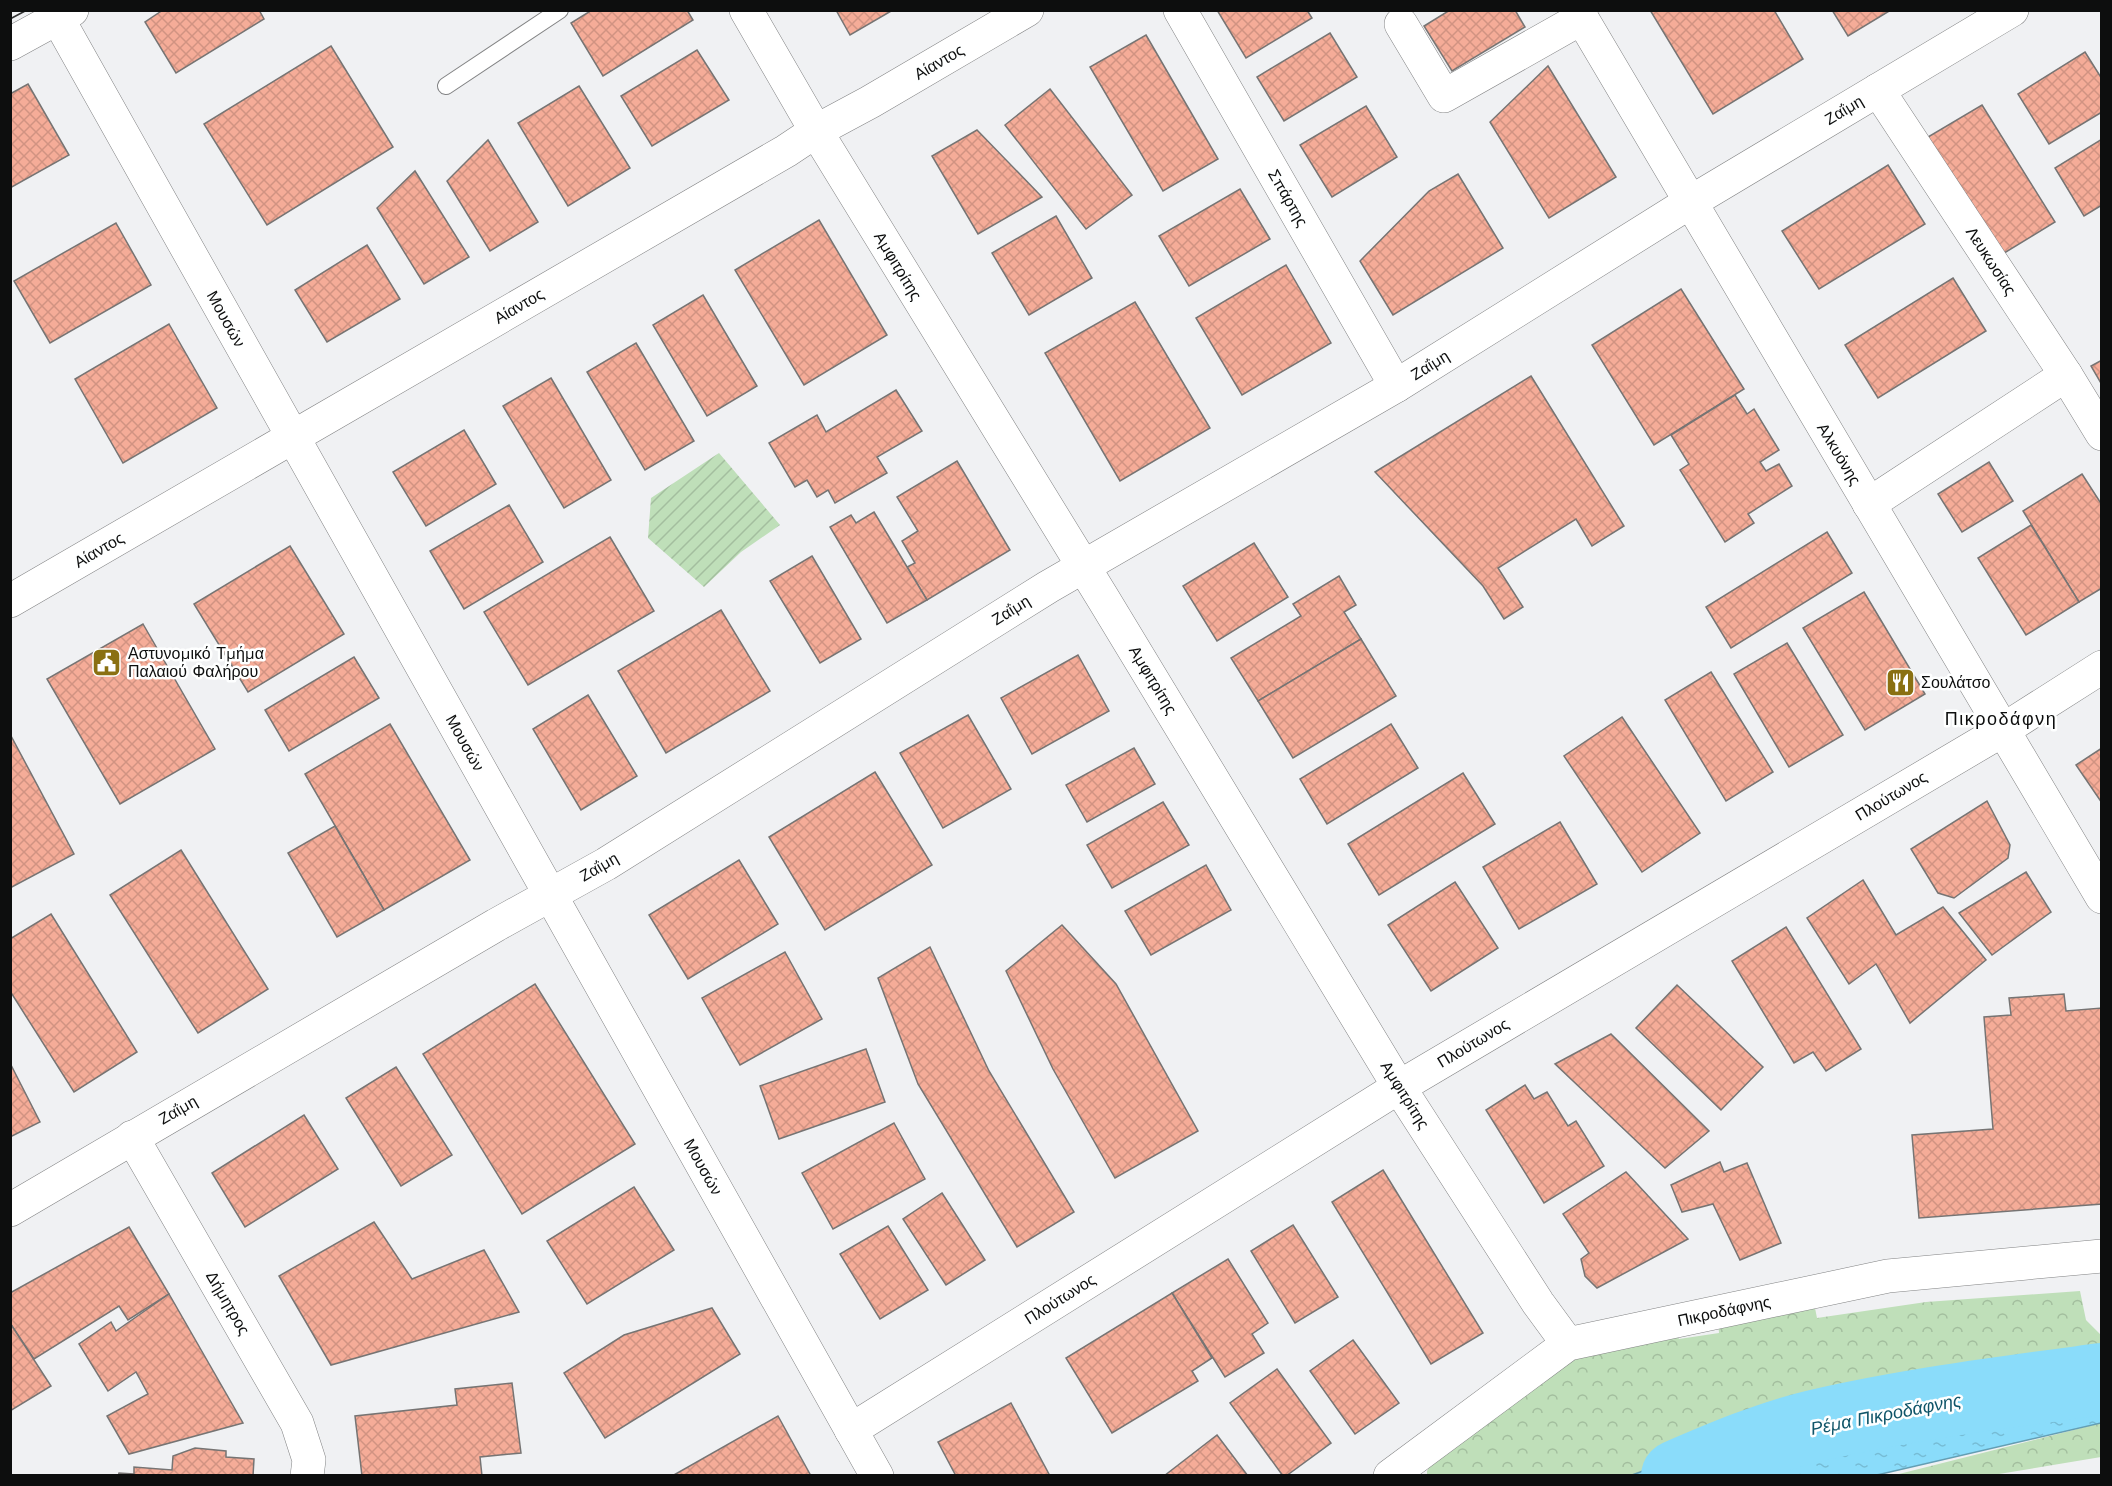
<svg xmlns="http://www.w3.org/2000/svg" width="2112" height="1486" font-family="'Work Sans',sans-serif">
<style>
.forest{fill:url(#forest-crowns)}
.garden{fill:url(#garden-furrows)}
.water{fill:url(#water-ripples);stroke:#649eb3;stroke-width:1.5}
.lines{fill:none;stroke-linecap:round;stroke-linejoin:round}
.river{stroke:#8adcfa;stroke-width:72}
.building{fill:url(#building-cross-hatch);stroke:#767473;stroke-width:1.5}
.service-casing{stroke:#828384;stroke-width:18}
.minor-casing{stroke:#828384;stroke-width:34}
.secondary-casing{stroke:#828384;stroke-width:34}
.service{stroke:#fff;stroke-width:16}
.minor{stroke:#fff;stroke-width:33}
.secondary{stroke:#fff;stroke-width:33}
.tram{stroke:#313232;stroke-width:1.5}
.labels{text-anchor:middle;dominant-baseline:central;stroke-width:5;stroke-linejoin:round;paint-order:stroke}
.street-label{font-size:16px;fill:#0d0e0e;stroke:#feffff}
.poi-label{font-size:16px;fill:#0d0e0e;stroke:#feffff;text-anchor:start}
.neighbourhood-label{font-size:18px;letter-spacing:1.5px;fill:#0d0e0e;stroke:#feffff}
.water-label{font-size:18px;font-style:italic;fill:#0f5569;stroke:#feffff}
</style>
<defs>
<pattern id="forest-crowns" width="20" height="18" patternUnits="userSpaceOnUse" patternTransform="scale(1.5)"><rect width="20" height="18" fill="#bfdfb9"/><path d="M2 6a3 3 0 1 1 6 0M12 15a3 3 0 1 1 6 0" fill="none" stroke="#a3be9e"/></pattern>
<pattern id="garden-furrows" width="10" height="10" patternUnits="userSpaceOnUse" patternTransform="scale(1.5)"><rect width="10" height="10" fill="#bfdfb9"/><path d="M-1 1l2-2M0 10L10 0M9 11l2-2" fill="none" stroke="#a3be9e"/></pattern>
<pattern id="water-ripples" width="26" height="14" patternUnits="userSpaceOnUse" patternTransform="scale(1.5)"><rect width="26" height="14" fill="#8adcfa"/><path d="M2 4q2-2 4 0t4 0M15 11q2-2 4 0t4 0" fill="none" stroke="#76bcd5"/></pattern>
<pattern id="building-cross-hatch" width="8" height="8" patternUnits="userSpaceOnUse" patternTransform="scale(1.5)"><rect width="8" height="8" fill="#f5ac98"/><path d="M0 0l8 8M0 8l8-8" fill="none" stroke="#d19382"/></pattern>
</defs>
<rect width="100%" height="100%" fill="#f0f1f3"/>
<g class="forest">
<path d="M2080,1291L2086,1320L2100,1334L2101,1342V1367L2096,1370L2097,1379H2101V1381L2075,1382L1706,1448L1632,1475L1427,1476V1471L1440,1448L1574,1353L1676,1330L1679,1339L1719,1333L1718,1319L1814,1303L1817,1318L1926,1302Z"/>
<path d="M2101,1423V1457L1993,1475L1891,1476Z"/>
</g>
<path class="garden" d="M719,453L780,525L741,552L704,587L648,538L651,498Z"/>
<path class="water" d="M2101,1381V1423L1877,1475H1632L1706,1448L2075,1382Z"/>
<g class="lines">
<path class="river" d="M1677,1476C1721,1457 1768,1437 1814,1426C1909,1404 2005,1392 2102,1379"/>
</g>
<g class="building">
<path d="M163,10H259L264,19L176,73L145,22Z"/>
<path d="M592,10H687L693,20L603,76L571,23Z"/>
<path d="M836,10H893L850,35Z"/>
<path d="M1217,10H1307L1312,18L1246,58Z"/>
<path d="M1450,10H1515L1525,27L1452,71L1424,26Z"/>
<path d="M1650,10H1774L1803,59L1713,114Z"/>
<path d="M1832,10H1891L1848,36Z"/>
<path d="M1330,33L1357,77L1284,121L1257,77Z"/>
<path d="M1146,35L1218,159L1163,191L1090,67Z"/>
<path d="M331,46L393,147L267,225L204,124Z"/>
<path d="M697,50L729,100L652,146L621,96Z"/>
<path d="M2085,52L2102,79V112L2049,144L2018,94Z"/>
<path d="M1548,66L1616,177L1549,218L1490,122Z"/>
<path d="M28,84L69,155L10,188V94Z"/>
<path d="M579,86L630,168L568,206L518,123Z"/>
<path d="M1050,89L1132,195L1086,229L1005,125Z"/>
<path d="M1982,105L2055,222L2001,255L1928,137Z"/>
<path d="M1366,106L1397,157L1332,197L1300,145Z"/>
<path d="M977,130L1042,197L978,234L932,156Z"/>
<path d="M2102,139V205L2084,216L2055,168Z"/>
<path d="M488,140L538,222L490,251L447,181Z"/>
<path d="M1888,165L1925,224L1819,289L1782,231Z"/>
<path d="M415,171L469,257L424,284L377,208Z"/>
<path d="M1458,174L1503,248L1393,315L1360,261L1429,191Z"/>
<path d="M1240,189L1270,239L1189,286L1159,236Z"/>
<path d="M1056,216L1092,278L1029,315L992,253Z"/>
<path d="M819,220L887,335L804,385L735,270Z"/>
<path d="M116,223L151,285L50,343L14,281Z"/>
<path d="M367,245L400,299L327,342L295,290Z"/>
<path d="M1286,265L1331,343L1242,395L1196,318Z"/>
<path d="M1953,278L1986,331L1878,398L1845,345Z"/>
<path d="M1681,289L1744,389L1654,445L1592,345Z"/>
<path d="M703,295L757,386L707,416L653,325Z"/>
<path d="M1135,302L1210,428L1120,481L1045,353Z"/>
<path d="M169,324L217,408L123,463L75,379Z"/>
<path d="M636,343L694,441L645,470L587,372Z"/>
<path d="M2102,360V385L2091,366Z"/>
<path d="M1531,376L1624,526L1592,546L1576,519L1498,568L1523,607L1504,619L1483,586L1375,472Z"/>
<path d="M551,378L611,480L564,508L503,406Z"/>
<path d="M896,390L922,431L877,457L887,473L835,503L828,490L817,497L807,480L795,487L769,443L817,415L826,432Z"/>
<path d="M1735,395L1747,414L1754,409L1779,450L1760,462L1766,471L1779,464L1792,486L1748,514L1754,523L1725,542L1680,470L1689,464L1671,435Z"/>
<path d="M464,430L496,484L426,526L393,472Z"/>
<path d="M957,461L1010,550L927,600L907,567L915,563L902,541L918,531L897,497Z"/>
<path d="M1989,462L2013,501L1962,532L1938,494Z"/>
<path d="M2082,474L2102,505V588L2079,602L2023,511Z"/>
<path d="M509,505L543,562L464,609L430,551Z"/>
<path d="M874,512L927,600L887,623L830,527L851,515L856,523Z"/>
<path d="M2031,525L2079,602L2026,635L1978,558Z"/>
<path d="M1827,532L1852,573L1731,648L1706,607Z"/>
<path d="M610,537L654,611L528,685L484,612Z"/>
<path d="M1254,543L1288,597L1217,641L1183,586Z"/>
<path d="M290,546L344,634L248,692L194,604Z"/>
<path d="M812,556L861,639L820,663L770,581Z"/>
<path d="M1339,576L1356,605L1344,612L1361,639L1258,701L1231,658L1301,616L1293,604Z"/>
<path d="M1864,592L1925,694L1865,730L1803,628Z"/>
<path d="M721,610L770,691L666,753L618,671Z"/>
<path d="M143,624L215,749L120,804L47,679Z"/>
<path d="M1361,639L1396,696L1293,758L1258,701Z"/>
<path d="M1787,643L1843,735L1789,767L1734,674Z"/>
<path d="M1078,655L1109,711L1032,754L1001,698Z"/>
<path d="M354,657L379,698L289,751L265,710Z"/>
<path d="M1711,672L1773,772L1726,801L1665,700Z"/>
<path d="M588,695L637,776L581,810L533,729Z"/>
<path d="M968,715L1011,789L943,828L900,753Z"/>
<path d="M1622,717L1700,833L1642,872L1564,756Z"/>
<path d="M390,724L470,860L384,910L305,774Z"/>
<path d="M1391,724L1418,768L1327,824L1300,779Z"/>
<path d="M10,734L74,854L10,888Z"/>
<path d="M1134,748L1155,784L1087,822L1066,785Z"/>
<path d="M2102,748V803L2076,765Z"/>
<path d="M875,772L932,865L825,930L769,837Z"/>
<path d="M1463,773L1495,824L1379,895L1348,844Z"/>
<path d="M1987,801L2010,845L2008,858L1954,898L1938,893L1911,849Z"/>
<path d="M1163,802L1189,845L1112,888L1087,845Z"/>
<path d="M1560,822L1597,884L1519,929L1483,867Z"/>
<path d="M335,826L384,910L337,937L288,853Z"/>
<path d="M181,850L268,989L198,1033L110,895Z"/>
<path d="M739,860L778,924L688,979L649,915Z"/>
<path d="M1206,865L1231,910L1151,955L1125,911Z"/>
<path d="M2026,872L2051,912L1992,955L1959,913Z"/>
<path d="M1863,880L1896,935L1943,907L1986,960L1910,1023L1876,964L1849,984L1807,918Z"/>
<path d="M1455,882L1498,948L1431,991L1388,925Z"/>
<path d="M51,914L137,1052L74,1092L10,991V939Z"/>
<path d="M1062,925L1116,984L1198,1131L1115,1178L1053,1069L1006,971Z"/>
<path d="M1786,927L1861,1049L1826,1071L1813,1052L1794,1063L1732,961Z"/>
<path d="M930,947L989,1071L1074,1212L1017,1247L918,1084L878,978Z"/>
<path d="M785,952L822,1019L740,1065L702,998Z"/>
<path d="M535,984L635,1144L522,1214L423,1054Z"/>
<path d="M1677,985L1763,1067L1721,1110L1636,1028Z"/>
<path d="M2064,994L2066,1011L2102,1008V1204L1919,1218L1912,1135L1993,1129L1984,1017L2011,1015L2009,998Z"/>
<path d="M1611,1034L1709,1131L1665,1168L1555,1064Z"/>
<path d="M866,1049L885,1102L779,1139L760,1086Z"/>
<path d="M10,1063L40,1122L10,1137Z"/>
<path d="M396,1067L452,1155L401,1186L346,1098Z"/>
<path d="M1525,1085L1534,1099L1547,1092L1568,1126L1576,1121L1604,1166L1544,1203L1486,1110Z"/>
<path d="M304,1115L338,1169L245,1227L212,1173Z"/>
<path d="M894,1123L925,1179L833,1229L802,1173Z"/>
<path d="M1720,1162L1724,1172L1747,1163L1781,1243L1740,1260L1713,1204L1682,1212L1671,1185Z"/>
<path d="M1383,1170L1483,1333L1431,1364L1332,1202Z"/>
<path d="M1626,1172L1688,1239L1597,1288L1585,1276L1581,1259L1589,1253L1563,1214Z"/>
<path d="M634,1187L674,1250L587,1304L547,1241Z"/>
<path d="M942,1193L985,1260L946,1285L903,1219Z"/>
<path d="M374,1222L412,1279L484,1250L519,1312L331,1365L279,1276Z"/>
<path d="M1293,1225L1338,1297L1295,1323L1251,1251Z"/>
<path d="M888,1226L928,1290L880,1319L840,1254Z"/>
<path d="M129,1227L169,1294L128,1320L119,1306L34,1359L10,1323V1293Z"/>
<path d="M1228,1259L1268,1323L1252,1334L1264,1353L1225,1377L1172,1293Z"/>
<path d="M1172,1293L1212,1358L1192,1371L1198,1381L1112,1433L1066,1358Z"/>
<path d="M169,1294L243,1423L129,1454L107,1416L148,1394L136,1372L108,1391L79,1344L111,1322L116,1331Z"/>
<path d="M712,1308L740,1354L605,1438L564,1373L624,1335Z"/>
<path d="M10,1323L51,1386L10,1411Z"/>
<path d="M1353,1340L1399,1403L1355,1434L1310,1371Z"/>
<path d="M1277,1369L1331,1443L1286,1476H1283L1230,1403Z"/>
<path d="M512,1383L521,1453L480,1457L482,1476H362L355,1416L457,1405L455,1389Z"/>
<path d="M1011,1403L1050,1476H956L938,1442Z"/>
<path d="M778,1416L811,1476H672Z"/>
<path d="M1217,1435L1248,1476H1164Z"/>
<path d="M195,1448L226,1451V1457L254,1459L253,1476H118L119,1473L134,1474V1467L172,1470L173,1456Z"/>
</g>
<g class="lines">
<defs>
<path id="service" d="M446,86L560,10"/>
<g id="minor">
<path d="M53,10L877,1476"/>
<path d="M746,10L816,131L1104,600L1399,1087L1538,1303L1568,1344"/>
<path d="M1180,10L1396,386"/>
<path d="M1577,10L2102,897"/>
<path d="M1401,24L1444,96L1582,18"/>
<path d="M1878,90L2066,375L2102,434"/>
<path d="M1869,504L2066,375"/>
<path d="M10,601L786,151L816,131L870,102L1027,10"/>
<path d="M132,1137L297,1423L309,1460L307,1476"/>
<path d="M10,1210L496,925L606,864L1048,587L1396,386L1679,209L2012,10"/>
<path d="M851,1430L1399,1087L2003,730L2102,667"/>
<path d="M1390,1476L1568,1344L1888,1276L2102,1256"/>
</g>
<path id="secondary" d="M10,44L72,10"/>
</defs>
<use href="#service" class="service-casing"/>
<use href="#minor" class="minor-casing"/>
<use href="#secondary" class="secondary-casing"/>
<use href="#service" class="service"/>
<use href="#minor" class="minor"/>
<use href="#secondary" class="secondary"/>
<path class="tram" d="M10,19L27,10"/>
</g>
<defs>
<symbol id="civic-square" viewBox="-11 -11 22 22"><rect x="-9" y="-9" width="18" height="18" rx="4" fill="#8a7012" stroke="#feffff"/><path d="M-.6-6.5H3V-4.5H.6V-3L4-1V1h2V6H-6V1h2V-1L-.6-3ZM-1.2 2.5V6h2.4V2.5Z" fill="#fff"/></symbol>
<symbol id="restaurant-square" viewBox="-11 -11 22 22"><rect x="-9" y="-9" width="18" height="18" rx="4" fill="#8a7012" stroke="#feffff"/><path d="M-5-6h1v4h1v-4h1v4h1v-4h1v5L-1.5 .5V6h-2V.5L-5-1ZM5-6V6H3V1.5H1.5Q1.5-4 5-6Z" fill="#fff"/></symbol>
</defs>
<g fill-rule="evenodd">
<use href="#civic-square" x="90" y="646" width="33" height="33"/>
<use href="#restaurant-square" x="1884" y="666" width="33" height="33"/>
</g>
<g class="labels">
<g class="street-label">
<text transform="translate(939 62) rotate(-30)">Αίαντος</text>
<text transform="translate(1844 110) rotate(-31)">Ζαΐμη</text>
<text transform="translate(1288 198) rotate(60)">Σπάρτης</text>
<text transform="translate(1991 261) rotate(57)">Λευκωσίας</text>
<text transform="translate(898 266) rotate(59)">Αμφιτρίτης</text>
<text transform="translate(519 306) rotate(-30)">Αίαντος</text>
<text transform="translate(226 319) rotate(61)">Μουσών</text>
<text transform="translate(1430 365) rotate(-32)">Ζαΐμη</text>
<text transform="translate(1839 454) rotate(59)">Αλκυόνης</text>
<text transform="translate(99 550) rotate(-30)">Αίαντος</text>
<text transform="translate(1011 610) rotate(-32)">Ζαΐμη</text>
<text transform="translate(1153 680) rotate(59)">Αμφιτρίτης</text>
<text transform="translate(465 743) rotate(61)">Μουσών</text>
<text transform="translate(1891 796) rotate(-31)">Πλούτωνος</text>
<text transform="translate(599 867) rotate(-30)">Ζαΐμη</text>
<text transform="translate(1473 1043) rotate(-31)">Πλούτωνος</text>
<text transform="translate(1405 1095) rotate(58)">Αμφιτρίτης</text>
<text transform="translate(178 1110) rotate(-30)">Ζαΐμη</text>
<text transform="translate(703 1167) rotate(61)">Μουσών</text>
<text transform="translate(1060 1299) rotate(-32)">Πλούτωνος</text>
<text transform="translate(228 1303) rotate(60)">Δήμητρος</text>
<text transform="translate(1724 1311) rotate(-12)">Πικροδάφνης</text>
</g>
<g class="poi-label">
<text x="128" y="653">Αστυνομικό Τμήμα<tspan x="128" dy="18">Παλαιού Φαλήρου</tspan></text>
<text x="1921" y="682">Σουλάτσο</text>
</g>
<g class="neighbourhood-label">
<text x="2001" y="718">Πικροδάφνη</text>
</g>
<g class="water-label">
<text transform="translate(1886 1414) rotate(-11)">Ρέμα Πικροδάφνης</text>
</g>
</g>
<rect width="2112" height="1486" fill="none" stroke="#0d0e0e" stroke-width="24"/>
</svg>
